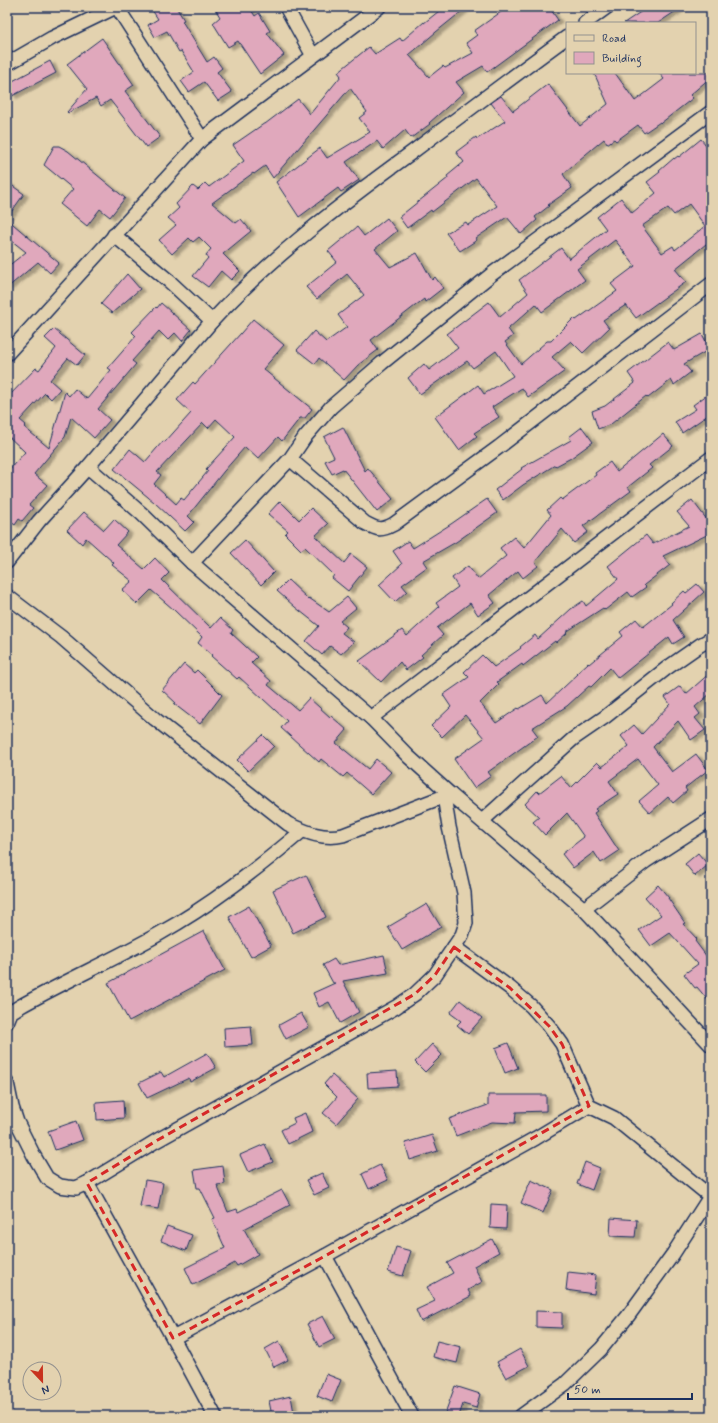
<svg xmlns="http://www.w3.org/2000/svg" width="718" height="1423" font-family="Mynerve,sans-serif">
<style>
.building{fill:#e0a8bc;stroke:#1b2f5e;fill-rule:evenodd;filter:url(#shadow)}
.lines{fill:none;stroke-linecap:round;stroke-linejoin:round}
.street-casing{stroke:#1b2f5e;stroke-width:16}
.street{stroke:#e3d2af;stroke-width:13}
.marked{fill:none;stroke:#d62828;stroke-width:3;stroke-dasharray:8 5;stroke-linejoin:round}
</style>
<defs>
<filter id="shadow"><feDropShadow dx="4.5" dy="2.5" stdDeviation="1" flood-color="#0004"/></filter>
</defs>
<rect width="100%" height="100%" fill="#e3d2af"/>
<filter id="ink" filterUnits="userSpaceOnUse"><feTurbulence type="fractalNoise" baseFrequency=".025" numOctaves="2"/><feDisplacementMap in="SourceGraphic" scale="8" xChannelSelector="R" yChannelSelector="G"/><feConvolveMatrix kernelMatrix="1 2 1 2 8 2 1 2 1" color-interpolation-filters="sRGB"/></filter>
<g filter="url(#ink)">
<g class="building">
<path d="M150,7H176L184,20L182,21L207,62L214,57L222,68L217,72L232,92L218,101L204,82L189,92L181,81L194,72L181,51L179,52L167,31L155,37L148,25L158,19Z"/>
<path d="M214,7H249L255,16L259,13L270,31L267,33L284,55L260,74L238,41L228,47L213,23L220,17Z"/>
<path d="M444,7H467L436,32L409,55L429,77L443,66L445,68L473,53L466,43L477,35L474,31L508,7H549L558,20L487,72L483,66L456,82L464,92L429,123L430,124L411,138L405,130L383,149L377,141L346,162L359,180L341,192L338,188L299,217L276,182L320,148L327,158L370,132L359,118L367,112L350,88L273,178L265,166L254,174L253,173L212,203L236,223L241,219L251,231L223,254L240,271L231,280L221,271L208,287L193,276L208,258L206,255L211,249L199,237L193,242L189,238L172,254L159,240L176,225L168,218L179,208L176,204L193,186L198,190L205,183L209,187L244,161L233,145L265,123V124L298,99L310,114L341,76L338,72L369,47L375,54L400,38L402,41L424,22V23Z"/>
<path d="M648,7H682L658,23H624Z"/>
<path d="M102,38L134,85L125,91L160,137L146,147L110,100L101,106L96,98L68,113L67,112L87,89L67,64Z"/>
<path d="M50,61L56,73L12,96L7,88V84Z"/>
<path d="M594,73H615L635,101L664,79L659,73H711V77L690,95L693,98L661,123L660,122L644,133L638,125L616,141L614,139L607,144L604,139L573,165L563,174L572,188L548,205L549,206L535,217L537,220L521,234L507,217L476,238L477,240L460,251L446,233L466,222L468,225L497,206L476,178L432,212L431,210L407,228L399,217L448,178L447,176L464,162L456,152L476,137L477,139L505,121L491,103L501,96L513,111L548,84L580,126L608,104Z"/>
<path d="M701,139L711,151V240L675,269L686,282L636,318L626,305L603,320L609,328L583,353L571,341L552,357L565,371L528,397L522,388L492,407L499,417L474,433L477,436L459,450L435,417L478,385L484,394L513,376L496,351L473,368L467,361L420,394L408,378L424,364L429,370L458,348L447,334L489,302L500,317L528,293L519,280L561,248L569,259L606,229L597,217L621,198L632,213L656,193L647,182L660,172L659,171L674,158V159L678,156L679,157ZM689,204L705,226L675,250L673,246L662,253L642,226L668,208L674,215ZM615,240L635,266L611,284L617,291L576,320L574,318L551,341H547L521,364L505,342L513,336L508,329L536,304L542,312L585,280L577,269Z"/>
<path d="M54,146H59L68,151L125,198L110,217L100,209L87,226L60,204L73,189L44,165Z"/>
<path d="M7,182L24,194L7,218Z"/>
<path d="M387,218L397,231L375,249L390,267L417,253L432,280L435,277L443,288L425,302L424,299L371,340L378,350L358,365L344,380L319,358L315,364L297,350L314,331L326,342L347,327L338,315L364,295L347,274L317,299L306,287L337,262L328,251L357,227L364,236Z"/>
<path d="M7,219L59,263L50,273L38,262L7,288V267L26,252L7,237Z"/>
<path d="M127,274L140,289L112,313L101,304Z"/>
<path d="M161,303L191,330L182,341L175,333L168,340L159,331L132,361L136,364L98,409L110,420L94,438L71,417L65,437L34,474L47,485L29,505L33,508L22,521L19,519L15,525L7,519V472L25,452L7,435V398L36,368L39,370L56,348L45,338L54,329L85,355L77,365L68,358L50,380L60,389L51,399L45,393L20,420L26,425L24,427L49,448L65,392L69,396L75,389L87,399L111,370L108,368L136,336L132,332L156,307L157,308Z"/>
<path d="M253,319L284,345L263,369L312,409L305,418H300L282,441L278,437L258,459L245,447L224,471L188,516L194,522L185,531L154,502L114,469L130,449L145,462L163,441L165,442L191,413L177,400L193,382L195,384L241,333ZM216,419L235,437L206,469L208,471L184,500L181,498L176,504L154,484L161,475L157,472L203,423L208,428Z"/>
<path d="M702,334L710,349L684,364L691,372L674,385L671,380L648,398L646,396L611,424L598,429L592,411L605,406L635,383L628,373L668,342L674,350Z"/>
<path d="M711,392V413L682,433L675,422L696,409L693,405Z"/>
<path d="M343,427L365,471L368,468L393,499L377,512L343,469L332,474L325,461L334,457L324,437Z"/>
<path d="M582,427L593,442L571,458L556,466L555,465L523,485L503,500L495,490L522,469L521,468L571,440L569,437Z"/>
<path d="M663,434L673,446L649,465L652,468L628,487L631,491L583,526L588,532L574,543L562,529L535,562L538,566L523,578L518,571L489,595L495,603L478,615L470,603L437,628L443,635L421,655L423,657L406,670L400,662L381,682L359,661L402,630L407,636L439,607L436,603L458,587L452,578L468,566L478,579L506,556L500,548L514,537L524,548L551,515L547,510L560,498L562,500L596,475L595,473L610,462L617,472Z"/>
<path d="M487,499L497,513L456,542L423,561L427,567L402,585L407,591L395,602L379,585L402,564L393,551L408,541L413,548L451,524Z"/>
<path d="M692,500L711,525V533L663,556L670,565L644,585L646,587L632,597L628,592L605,610L603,608L566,632L567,633L556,643L555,641L523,666L522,664L497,682L499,684L480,703L496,723L518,708L519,709L542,695L547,703L578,674L577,673L588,663L589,664L623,636L620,632L636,619L643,627L672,604L671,603L684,591L686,593L697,584L704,592L673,620L684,637L673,644L669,637L618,678L610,668L591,687L589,686L567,706L532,728L538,736L488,772L491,776L474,788L454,759L484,738L465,715L442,737L431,726L451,707L443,695L469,677L464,672L482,655L494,667L521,648L520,647L535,635L538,639L571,609L583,601L586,606L618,579L608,566L646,535L653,544L689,526L677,512Z"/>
<path d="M280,501L299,520L311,508L328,524L315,536L344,563L351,554L367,567L348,591L332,578L334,575L305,547L301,550L285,534L288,531L268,514Z"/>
<path d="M84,512L104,530L114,519L128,532L116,545L144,569L155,558L169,573L162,580L211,628L220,618L233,630L231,633L257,657L251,663L271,681L268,685L298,710L309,698L330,717L331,716L347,730L336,743L368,769L376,759L391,772L371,794L347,773L343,777L321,759L319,762L281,728L287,721L239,677L237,679L211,656L212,655L198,643L202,637L173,609L151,590L137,604L122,590L132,581L112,565L114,563L86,538L82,544L67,530Z"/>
<path d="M245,540L274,572L261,585L231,553Z"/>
<path d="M288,580L308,599L309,598L329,612L347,597L356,608L340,621L347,627L342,633L354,642L341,654L330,646L322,655L306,641L319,626L295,607L277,591Z"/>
<path d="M184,664L194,673L197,670L222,695L200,724L174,704L176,703L162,690Z"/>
<path d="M711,672V693L695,707L700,714L695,718L705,730L691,740L678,721L653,747L672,772L696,754L708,770L685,788L687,791L673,803L668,797L650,813L639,801L658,785L638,759L609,781L618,794L595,809L597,811L594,813L619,851L601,863L594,852L573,868L562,854L584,837L567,813L545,835L533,822L539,817L525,804L537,791L539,793L561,776L571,788L597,762L602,767L629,746L621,736L634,725L642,734L670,704L665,697L680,686L686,694Z"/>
<path d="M263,735L274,746L248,771L237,760Z"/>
<path d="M698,853L708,865L695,876L685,864Z"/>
<path d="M306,875L326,917L293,933L273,890Z"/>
<path d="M658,885L669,898H668L685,923L683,924L697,939L695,941L707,957L711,954V1004L697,987L695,988L684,974L698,964L670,933L651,946L639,930L661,915L645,897Z"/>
<path d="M427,904L441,927L402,950L388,927Z"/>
<path d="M249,906L271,946L251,957L229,917Z"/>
<path d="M204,931L225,970L129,1021L108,983Z"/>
<path d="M384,955L388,973L343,981L359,1012L340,1023L329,1002L319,1007L313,993L335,983H333L323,965L334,959L338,965Z"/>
<path d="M460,1000L482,1018L468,1034L457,1025L461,1021L450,1013Z"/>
<path d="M301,1013L309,1027L286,1039L279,1025Z"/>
<path d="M251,1026L253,1045L225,1047L224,1028Z"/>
<path d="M508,1043L518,1068L505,1073L495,1048Z"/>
<path d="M432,1044L442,1055L425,1072L415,1062Z"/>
<path d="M207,1053L216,1068L190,1082L189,1078L147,1098L139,1083L161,1072L164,1077Z"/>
<path d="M397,1071L398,1086L368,1088L367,1073Z"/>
<path d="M332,1075L358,1099L336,1124L323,1113L337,1097L324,1084Z"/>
<path d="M488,1095H546V1111L516,1112L515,1123L492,1122L456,1136L449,1119L488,1105Z"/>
<path d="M123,1100L124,1118L97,1120L96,1102Z"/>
<path d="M305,1113L312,1132L288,1144L281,1130L295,1123L293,1118Z"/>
<path d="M76,1121L83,1140L55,1150L48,1131Z"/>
<path d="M432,1135L438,1151L410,1160L405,1143Z"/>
<path d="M265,1144L273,1162L248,1172L240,1155Z"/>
<path d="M585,1162L600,1168L592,1190L577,1184Z"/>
<path d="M380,1165L388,1180L369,1189L362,1174Z"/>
<path d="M223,1166L225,1184L217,1185L228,1212L237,1209L238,1212L282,1190L290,1205L244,1229L258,1254L237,1266L235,1263L193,1285L185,1268L225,1248L212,1219L215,1218L200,1188H197L194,1170Z"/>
<path d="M322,1173L329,1188L314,1195L306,1180Z"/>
<path d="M145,1180L163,1183L158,1209L140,1206Z"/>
<path d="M531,1180L553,1190L543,1213L521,1203Z"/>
<path d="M491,1204L507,1205L506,1229L490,1228Z"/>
<path d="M611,1218L637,1220L635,1237L610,1236Z"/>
<path d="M167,1226L192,1235L186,1251L161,1241Z"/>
<path d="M492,1239L499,1252L474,1266L482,1282L468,1290L471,1296L421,1322L416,1310L435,1301L427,1287L453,1273L447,1263Z"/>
<path d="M396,1247L411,1251L403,1276L388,1272Z"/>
<path d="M568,1272L596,1275L594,1294L566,1290Z"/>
<path d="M536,1311L562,1312V1328L536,1327Z"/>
<path d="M323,1316L335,1339L319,1347L307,1324Z"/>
<path d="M279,1341L288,1360L274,1367L265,1349Z"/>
<path d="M437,1341L461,1347L457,1363L433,1357Z"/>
<path d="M520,1349L529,1366L506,1378L497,1362Z"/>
<path d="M326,1374L341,1380L332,1402L317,1396Z"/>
<path d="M455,1386L480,1394L476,1408L463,1404L459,1416H444Z"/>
<path d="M291,1396L294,1413L272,1416L269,1401Z"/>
</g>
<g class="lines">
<defs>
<g id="street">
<path d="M117,7L202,139"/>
<path d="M286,7L313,56"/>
<path d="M585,23L607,7"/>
<path d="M7,64L52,38L116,7"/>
<path d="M114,235L169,281L212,321"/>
<path d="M7,354L202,139L379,7"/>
<path d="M290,459L365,523C378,530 381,531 394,524L499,447L711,284"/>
<path d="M88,467L142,514L192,563L371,718L409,757L450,794L584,909L711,1045"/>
<path d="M7,562L39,521L88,467L212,321C271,257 341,204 411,153C463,114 515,75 567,37"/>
<path d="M192,563L290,459L305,437L331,407L382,363L492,274L711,112"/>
<path d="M7,596L61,637L155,719L288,824C306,832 323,840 343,835L450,794"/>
<path d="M371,718L711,458"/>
<path d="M482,821L573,739L605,717L667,668L700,645L711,639"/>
<path d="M584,909L646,861L711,819"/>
<path d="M454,947L510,988L531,1006L549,1026L562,1044L589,1106L614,1118L711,1197"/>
<path d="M7,1022L11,1012L19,1007C65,981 113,960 159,934C211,905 257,869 302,831"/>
<path d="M7,1083L12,1107L17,1122L34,1156L47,1178L60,1186L67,1187L76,1188L87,1183L156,1141L396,1007L415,994L435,975L462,935L466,923L464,893L449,827L444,796"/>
<path d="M87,1183L173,1338L215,1416"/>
<path d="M325,1256L412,1416"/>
<path d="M173,1338L325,1256L536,1138L589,1106"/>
<path d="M521,1416L565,1384L601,1349L628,1316L673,1254L711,1195"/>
</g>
</defs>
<use href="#street" class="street-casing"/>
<use href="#street" class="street"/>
</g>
</g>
<path class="marked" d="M454,947L510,988L549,1026L562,1044L589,1106L325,1256L173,1338L87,1183L156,1141L415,994L435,975Z"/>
<rect width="718" height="1423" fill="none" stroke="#e3d2af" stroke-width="24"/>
<rect x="12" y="12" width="694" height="1399" fill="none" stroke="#1b2f5e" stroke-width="1.5" filter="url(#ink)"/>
<rect x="566" y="22" width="130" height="52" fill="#e3d2af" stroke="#93918f"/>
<rect x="574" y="35" width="20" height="6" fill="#e3d2af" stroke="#93918f"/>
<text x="602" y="42" font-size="12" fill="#1b2f5e">Road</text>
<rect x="574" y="52" width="20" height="12" fill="#e0a8bc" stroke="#93918f"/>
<text x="602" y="62" font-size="12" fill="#1b2f5e">Building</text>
<g transform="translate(42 1381) rotate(158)"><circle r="19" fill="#e3d2af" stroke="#93918f"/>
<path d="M0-3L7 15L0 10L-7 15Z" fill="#c8321e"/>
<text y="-6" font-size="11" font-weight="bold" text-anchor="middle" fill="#1b2f5e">N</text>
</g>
<path d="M568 1393v6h124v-6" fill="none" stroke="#1b2f5e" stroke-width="2"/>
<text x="574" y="1393" font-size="12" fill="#1b2f5e" stroke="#e3d2af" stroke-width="3" paint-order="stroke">50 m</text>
</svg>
